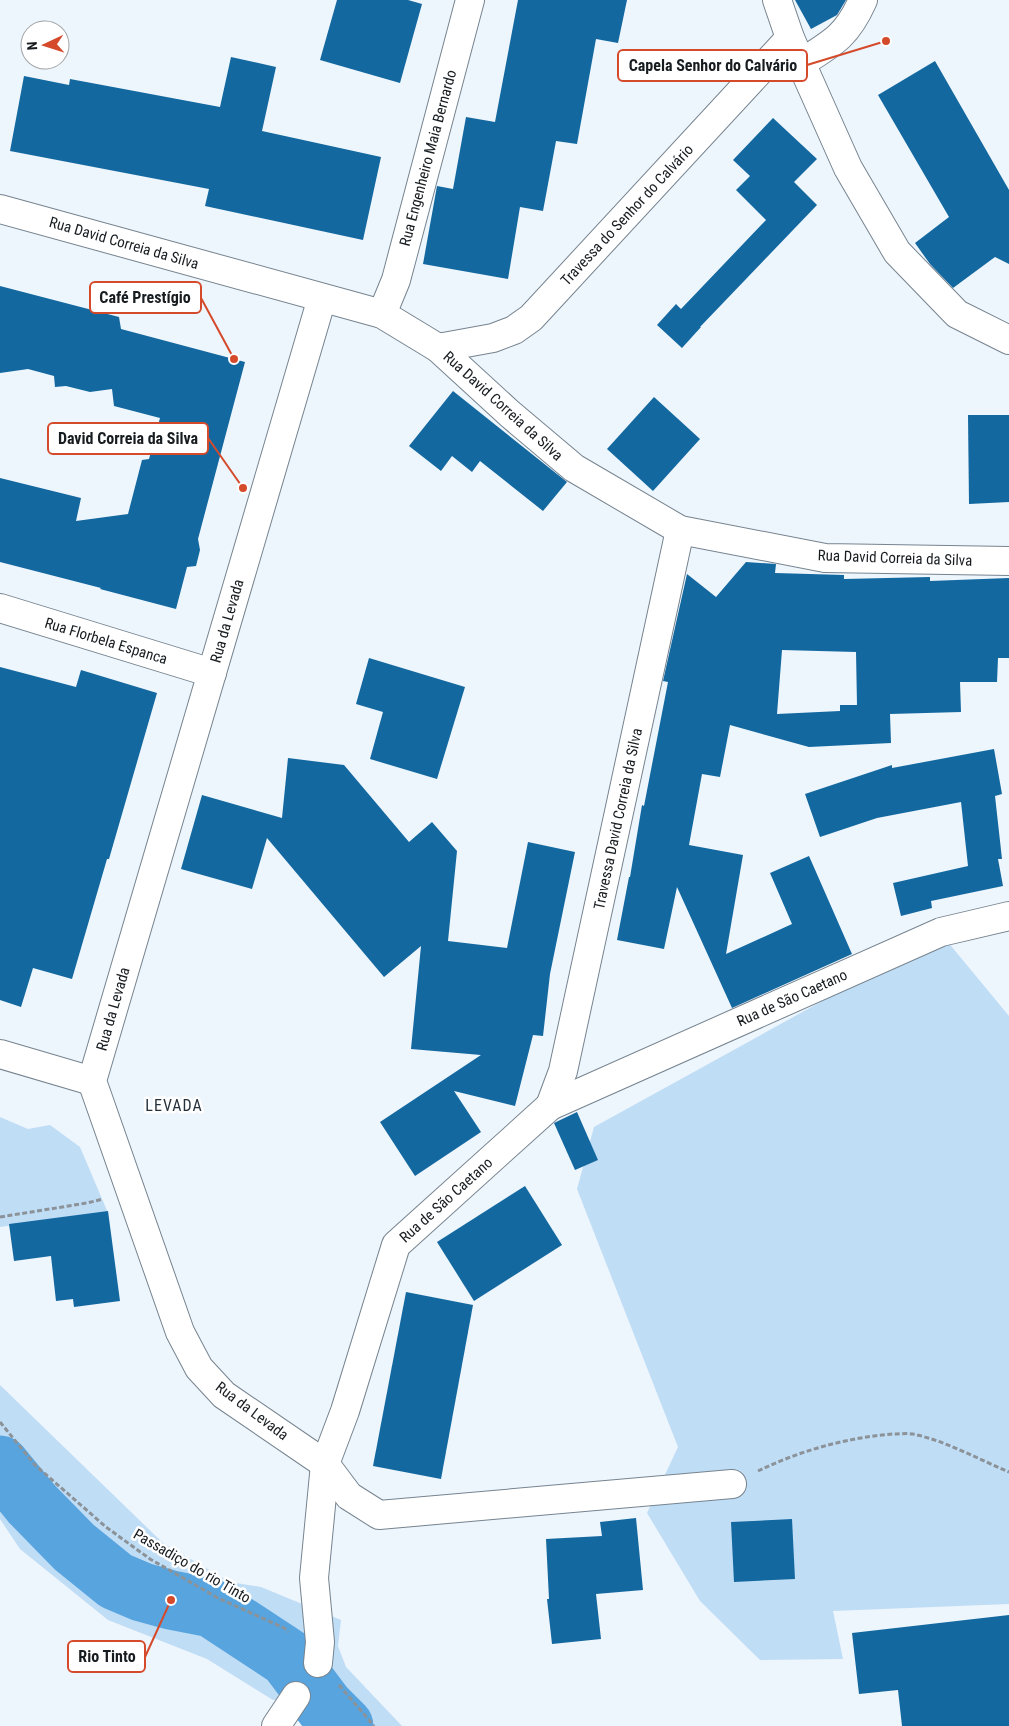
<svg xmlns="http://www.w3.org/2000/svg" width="1009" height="1726" font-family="'Roboto Condensed',sans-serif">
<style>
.green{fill:#c0ddf6}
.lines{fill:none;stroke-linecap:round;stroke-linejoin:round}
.river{stroke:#58a4df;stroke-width:59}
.building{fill:#13689f;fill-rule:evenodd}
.minor-casing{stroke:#76848f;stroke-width:30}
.major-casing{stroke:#76848f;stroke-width:30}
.path{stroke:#8b9298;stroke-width:3;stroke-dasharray:5 2.5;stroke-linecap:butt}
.minor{stroke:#fff;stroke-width:28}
.major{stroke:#fff;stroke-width:28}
.labels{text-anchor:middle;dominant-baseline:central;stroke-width:5;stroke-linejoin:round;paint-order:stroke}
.street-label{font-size:15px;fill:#171c20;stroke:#fff}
.neighbourhood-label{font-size:16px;letter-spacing:1px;fill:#25313b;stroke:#fff}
.leader{fill:none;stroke:#d44a2b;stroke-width:2}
.callout-dot{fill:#d44a2b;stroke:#fff;stroke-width:2}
.callout{fill:#fff;stroke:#d44a2b;stroke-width:2}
.callout-label{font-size:16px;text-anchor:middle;font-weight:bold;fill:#171c20}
</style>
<rect width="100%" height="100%" fill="#edf5fd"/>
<g class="green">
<path d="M942,935L1009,1016V1604L833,1611L843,1659L760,1660L700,1601L647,1513L678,1447L577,1189L594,1127Z"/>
<path d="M0,1117L28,1129L50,1125L80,1147L108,1213L0,1227Z"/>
<path d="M0,1385L163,1543L230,1582L261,1587L341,1620L338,1646L346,1667L402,1726H312L296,1697L273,1700L207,1659L108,1620L20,1549L0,1519Z"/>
</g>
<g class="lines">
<path class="river" d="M0,1465L32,1504L74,1547L116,1581L142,1592L171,1600L212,1608L288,1658L324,1706L344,1726"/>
</g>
<g class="building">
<path d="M337,0H408L422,4L400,83L320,60Z"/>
<path d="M518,0H627L618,43L596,39L577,144L556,141L543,211L520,207L508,279L423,264L437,186L453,189L466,117L495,122Z"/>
<path d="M795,0H846L837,15L811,29Z"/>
<path d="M231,57L276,67L262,131L381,157L363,240L205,206L209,189L10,151L24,76L69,85L70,79L220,107Z"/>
<path d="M935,61L1009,190V264L995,257L953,288L930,264L915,243L949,217L878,95Z"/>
<path d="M773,118L817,159L794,182L817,205L700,327H701L682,348L657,325L676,304L681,309L766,220L736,190L750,176L733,160Z"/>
<path d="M0,286L119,317L121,329L245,362L198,539L200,550L196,566L187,567L176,609L100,589L101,588L0,562V478L81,498L76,521L128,514L142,460L149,459L160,418L114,406L112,389L90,392L66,386L55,387L54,376L28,369L0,373Z"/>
<path d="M453,391L567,482L543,511L480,461L472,472L452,456L441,471L409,446Z"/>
<path d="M654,397L700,439L653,491L607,449Z"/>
<path d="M968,415H1009V502L969,504Z"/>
<path d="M746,562L776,564L775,573L844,575V579L930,577V581L1009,578V658H998L997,682H960L961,712L890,714L891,743L809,747L730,725L720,777L702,774L689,845L743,855L726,954L792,924L770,873L809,856L852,954L732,1008L677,887L664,949L617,940L629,877H630L642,805L644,806L668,682L663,681L687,574L716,597ZM782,650L856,652L857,705H840V711L777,714Z"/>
<path d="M369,658L465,687L437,779L370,759L383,712L356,704Z"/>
<path d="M0,667L76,687L81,670L157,693L109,859H107L72,979L33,968L21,1007L0,1000Z"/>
<path d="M994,749L1002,794L995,796L1002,859H998L1003,886L931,901L932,908L901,916L893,883L968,866L961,802L877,818L820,837L805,794L892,765V768Z"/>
<path d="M288,758L344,765L409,842L432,822L457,851L448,941L507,948L528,842L575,852L550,974L543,1036L533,1035L515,1106L454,1091L481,1132L415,1176L380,1122L481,1055L411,1049L421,946L384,977L267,838L252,889L181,869L202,795L282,818Z"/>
<path d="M577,1112L598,1160L575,1170L554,1123Z"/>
<path d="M525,1186L562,1245L474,1301L437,1242Z"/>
<path d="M108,1211L120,1301L74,1307L73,1299L56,1301L51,1256L14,1261L9,1224Z"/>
<path d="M406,1292L473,1305L441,1479L373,1466Z"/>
<path d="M636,1518L643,1590L596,1594L601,1639L552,1644L547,1599H549L546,1539L602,1536L600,1522Z"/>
<path d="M792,1519L795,1579L734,1582L731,1522Z"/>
<path d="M1009,1615V1726H902L898,1690L859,1694L852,1633Z"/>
</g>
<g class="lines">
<defs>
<g id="minor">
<path d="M801,63C833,43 847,36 863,0"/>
<path d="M0,209L382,314L438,348L510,414L574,468L680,530L825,558L1009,561"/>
<path d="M322,298L92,1081L180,1332L199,1368L224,1395L325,1464L349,1496L379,1515L732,1484"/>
<path d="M382,314L396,280L470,0"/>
<path d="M438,348L493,338L514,330L531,318L790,38"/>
<path d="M0,608L212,673"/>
<path d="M0,1054L92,1081"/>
<path d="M550,1106L563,1071L680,530"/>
<path d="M318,1663L320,1642L314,1578L325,1464L345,1411L396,1245L550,1106L941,932L1009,916"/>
<path d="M276,1726L296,1696"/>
</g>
<path id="major" d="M777,0L790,38L848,168L897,252L957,314L1009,340"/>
</defs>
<use href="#minor" class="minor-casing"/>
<use href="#major" class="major-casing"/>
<g class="path">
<path d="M0,1217L87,1203L103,1199"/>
<path d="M0,1422L35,1465L106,1527L150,1559L218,1598L284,1628L288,1632"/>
<path d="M758,1471C799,1451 848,1437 894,1434C900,1434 907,1433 913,1434C946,1441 978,1459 1009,1472"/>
<path d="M339,1685L374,1726"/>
</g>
<use href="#minor" class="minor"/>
<use href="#major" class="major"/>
</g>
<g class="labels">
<g class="street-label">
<text transform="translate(428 158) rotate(-75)">Rua Engenheiro Maia Bernardo</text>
<text transform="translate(627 215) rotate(-47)">Travessa do Senhor do Calvário</text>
<text transform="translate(124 243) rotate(16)">Rua David Correia da Silva</text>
<text transform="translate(503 406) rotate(42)">Rua David Correia da Silva</text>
<text transform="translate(895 558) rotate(2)">Rua David Correia da Silva</text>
<text transform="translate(227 621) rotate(-74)">Rua da Levada</text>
<text transform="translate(106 641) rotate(17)">Rua Florbela Espanca</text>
<text transform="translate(618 819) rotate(-78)">Travessa David Correia da Silva</text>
<text transform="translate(792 998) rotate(-24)">Rua de São Caetano</text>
<text transform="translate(113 1009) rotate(-74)">Rua da Levada</text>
<text transform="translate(446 1200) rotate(-42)">Rua de São Caetano</text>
<text transform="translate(252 1411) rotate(37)">Rua da Levada</text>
<text transform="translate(192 1566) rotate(30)">Passadiço do rio Tinto</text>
</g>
<g class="neighbourhood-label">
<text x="174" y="1105">LEVADA</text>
</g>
</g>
<path class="leader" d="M886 41L807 65M234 359L201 298M243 488L208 438M171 1600L145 1657"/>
<g class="callout-dot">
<circle cx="886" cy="41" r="5"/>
<circle cx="234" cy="359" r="5"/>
<circle cx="243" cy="488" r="5"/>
<circle cx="171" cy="1600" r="5"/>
</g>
<g class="callout">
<rect x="618" y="50" width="189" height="31" rx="5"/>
<rect x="90" y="282" width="111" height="31" rx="5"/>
<rect x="48" y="423" width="160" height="31" rx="5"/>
<rect x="68" y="1641" width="77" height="31" rx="5"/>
</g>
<g class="callout-label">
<text x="713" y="71">Capela Senhor do Calvário</text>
<text x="145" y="303">Café Prestígio</text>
<text x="128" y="444">David Correia da Silva</text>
<text x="107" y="1662">Rio Tinto</text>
</g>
<g transform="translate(45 45) rotate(266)"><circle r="24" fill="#ffffff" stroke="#a2a4a6"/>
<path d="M0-4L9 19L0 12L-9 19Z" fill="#d44a2b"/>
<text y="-8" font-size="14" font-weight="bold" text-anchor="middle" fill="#171c20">N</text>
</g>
</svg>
